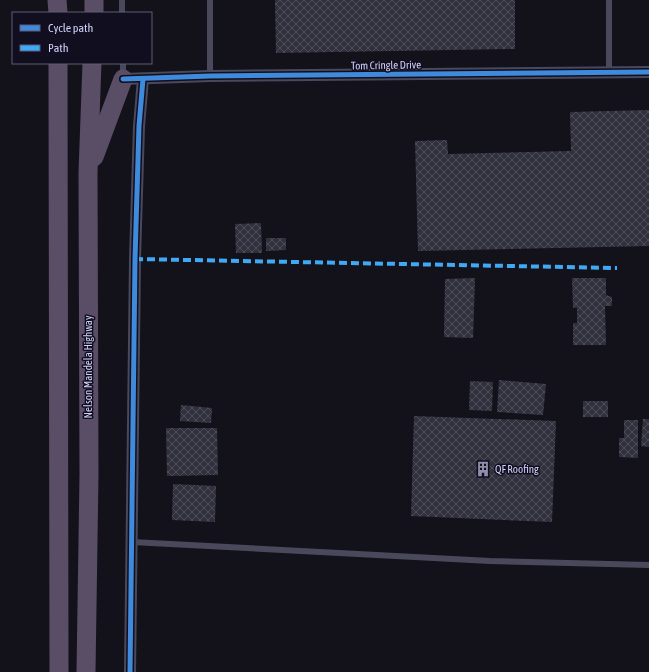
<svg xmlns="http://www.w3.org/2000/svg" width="649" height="672" font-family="'Asap Condensed',sans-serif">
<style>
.building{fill:url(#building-cross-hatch)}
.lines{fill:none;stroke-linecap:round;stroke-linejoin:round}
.service{stroke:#49495b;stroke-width:6}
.minor{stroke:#49495b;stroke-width:12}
.trunk{stroke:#5a4e66;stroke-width:19}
.quiet{stroke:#3fa9f5;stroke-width:4;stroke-dasharray:8 4;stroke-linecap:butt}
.cycleway-casing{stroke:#100e1f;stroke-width:8}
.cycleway{stroke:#408adc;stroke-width:5}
.labels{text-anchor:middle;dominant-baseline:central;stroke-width:3;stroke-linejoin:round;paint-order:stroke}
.street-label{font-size:11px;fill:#d1d1fb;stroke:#100e1f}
.poi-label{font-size:11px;fill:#d1d1fb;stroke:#100e1f;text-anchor:start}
</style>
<defs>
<pattern id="building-cross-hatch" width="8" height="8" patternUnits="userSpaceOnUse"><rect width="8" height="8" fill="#31303d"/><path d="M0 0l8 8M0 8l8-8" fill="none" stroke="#4e4d5a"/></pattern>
</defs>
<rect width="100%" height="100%" fill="#13121b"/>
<g class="building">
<path d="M275,0H515V49L276,53Z"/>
<path d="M649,110V246L418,251L415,141L447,140L448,154L571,151L570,112Z"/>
<path d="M261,223L262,253H236L235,224Z"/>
<path d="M266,238H286V250L266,251Z"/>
<path d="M475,278L473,338L444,337L445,279Z"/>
<path d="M572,278H606V295L612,297V306H605L606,345H573V323H577V308H573Z"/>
<path d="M499,380L546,384L543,415L497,412Z"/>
<path d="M470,381L493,382L492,411L469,410Z"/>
<rect x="583" y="401" width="25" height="16"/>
<path d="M181,405L212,408L211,423L180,421Z"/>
<path d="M414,416L556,421L552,522L411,516Z"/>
<path d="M643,419H649V447L641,446Z"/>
<path d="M624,420H638V458L619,457V438H624Z"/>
<path d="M166,428H217L218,475L167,476Z"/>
<path d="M173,484L216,486L215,522L172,520Z"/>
</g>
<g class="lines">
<g class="service">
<path d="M122,0V13"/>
<path d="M123,63V77"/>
<path d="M609,72V0"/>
<path d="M210,76V0"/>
<path d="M132,542L490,561L649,565"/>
</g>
<g class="minor">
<path d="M123,79L210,76L649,72"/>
<path d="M130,672L135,259L139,126L143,79"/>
</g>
<g class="trunk">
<path d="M57,0L58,13"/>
<path d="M94,13V0"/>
<path d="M58,63L59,672"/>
<path d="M94,157L123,79"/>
<path d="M86,672L89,474L88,172L92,63"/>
</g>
<path class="quiet" d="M135,259L617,268"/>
<defs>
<g id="cycleway">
<path d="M123,79L210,76L649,72"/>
<path d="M130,672L135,259L139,126L143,79"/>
</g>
</defs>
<use href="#cycleway" class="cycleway-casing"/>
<use href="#cycleway" class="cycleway"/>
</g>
<defs>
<symbol id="building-bare" viewBox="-9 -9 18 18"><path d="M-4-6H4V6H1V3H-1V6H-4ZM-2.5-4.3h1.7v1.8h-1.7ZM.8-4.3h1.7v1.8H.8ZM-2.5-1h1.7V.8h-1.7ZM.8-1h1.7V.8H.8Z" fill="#8e8ead" stroke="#100e1f" stroke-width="2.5" paint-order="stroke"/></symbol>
</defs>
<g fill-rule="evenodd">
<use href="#building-bare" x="472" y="458" width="22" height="22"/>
</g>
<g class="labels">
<g class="street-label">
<text transform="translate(386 65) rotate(-1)">Tom Cringle Drive</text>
<text transform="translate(88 367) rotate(-90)">Nelson Mandela Highway</text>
</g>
<g class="poi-label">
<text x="495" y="469">QF Roofing</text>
</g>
</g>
<rect x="12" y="12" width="140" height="52" fill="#100e1f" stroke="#5d5c77"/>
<rect x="20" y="25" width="20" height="6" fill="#408adc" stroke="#5d5c77"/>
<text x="48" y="32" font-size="12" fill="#d1d1fb">Cycle path</text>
<rect x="20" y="45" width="20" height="6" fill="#3fa9f5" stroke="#5d5c77"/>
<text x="48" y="52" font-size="12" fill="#d1d1fb">Path</text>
</svg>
